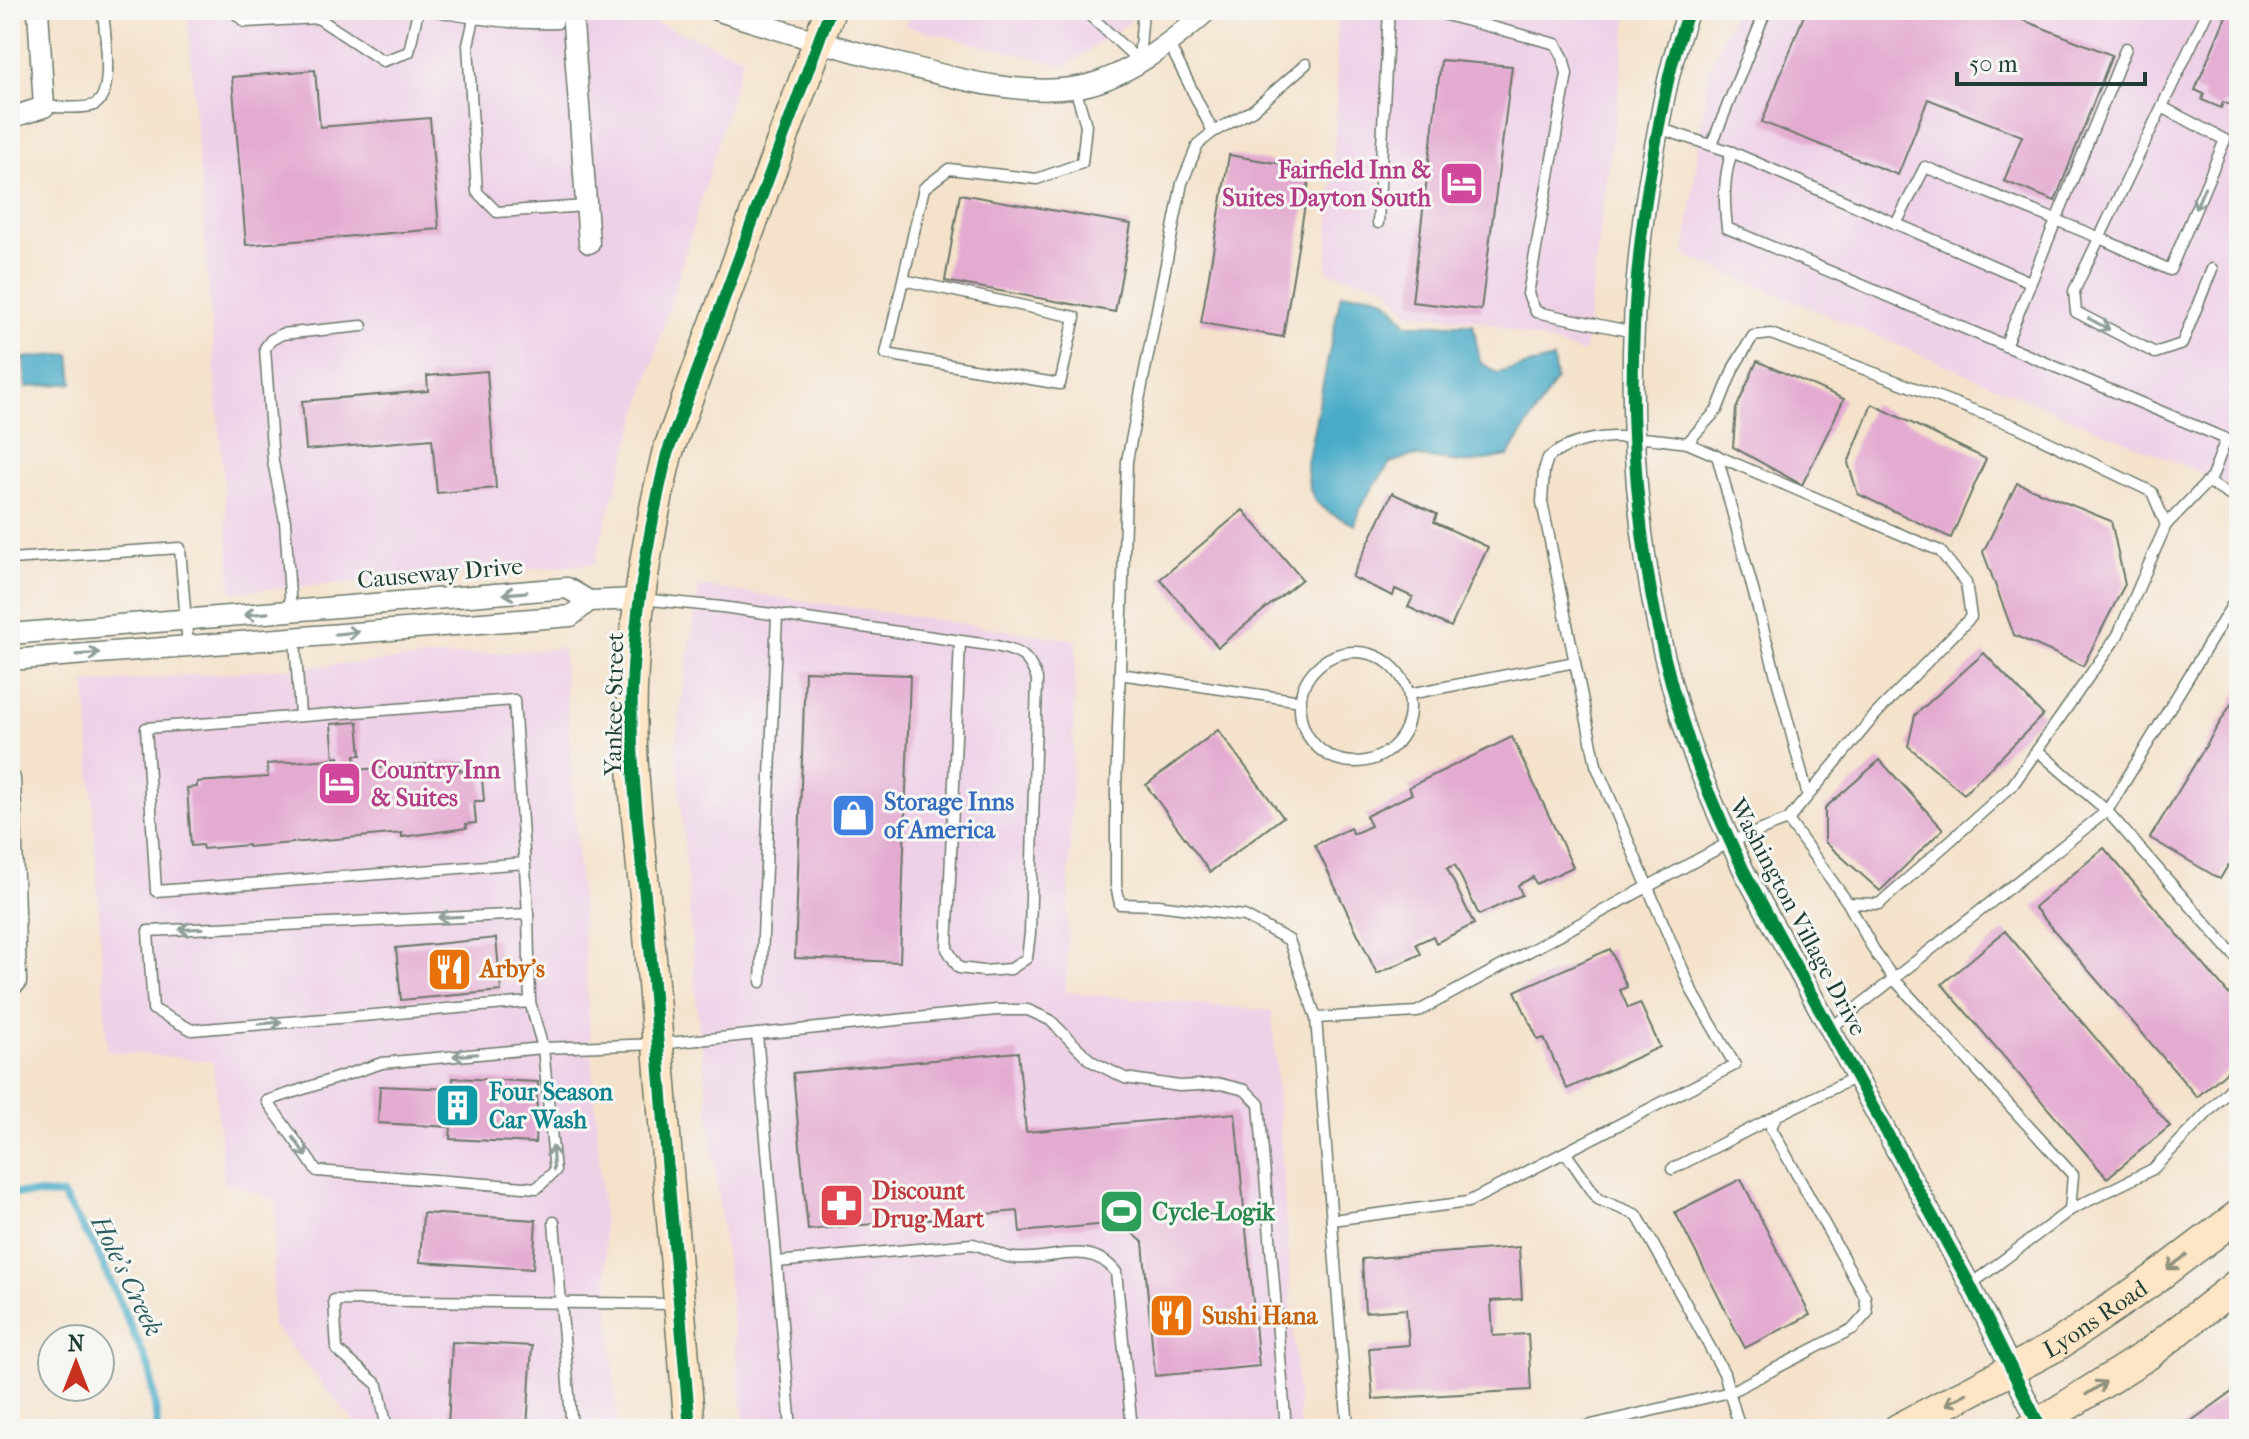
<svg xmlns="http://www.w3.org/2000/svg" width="2249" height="1439" font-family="'IM FELL French Canon',serif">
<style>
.built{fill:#eed0e7}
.water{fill:#49abc8;stroke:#34747e;stroke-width:2}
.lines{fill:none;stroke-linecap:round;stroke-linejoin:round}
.stream{stroke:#49abc8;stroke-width:8}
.building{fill:#e4abd1}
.lane-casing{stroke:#6a7769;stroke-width:13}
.street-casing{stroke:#6a7769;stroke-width:23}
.secondary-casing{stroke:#6a7769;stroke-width:33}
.lane{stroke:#fff;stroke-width:10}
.street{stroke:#fff;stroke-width:20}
.secondary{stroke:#fde5c5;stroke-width:30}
.cycleway-casing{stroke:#f6f6f2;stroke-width:17}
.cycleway{stroke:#00873e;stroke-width:12}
.oneway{stroke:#8f9e9a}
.oneway2{stroke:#8e917c}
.labels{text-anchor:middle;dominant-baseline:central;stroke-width:6;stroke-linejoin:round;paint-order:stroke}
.hotel-label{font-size:24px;font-weight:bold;fill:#b23c85;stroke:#f6f6f2;text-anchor:end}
.street-label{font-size:24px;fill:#1f3d34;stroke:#f6f6f2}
.shop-label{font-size:24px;font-weight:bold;fill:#366cbe;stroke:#f6f6f2;text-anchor:start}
.food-label{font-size:24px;font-weight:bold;fill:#c56008;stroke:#f6f6f2;text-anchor:start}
.culture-label{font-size:24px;font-weight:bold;fill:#0d838f;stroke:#f6f6f2;text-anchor:start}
.health-label{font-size:24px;font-weight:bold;fill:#be3a42;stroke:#f6f6f2;text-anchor:start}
.leisure-label{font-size:24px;font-weight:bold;fill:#27864d;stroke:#f6f6f2;text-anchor:start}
.water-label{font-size:26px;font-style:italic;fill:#2c5e60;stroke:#f6f6f2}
</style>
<rect width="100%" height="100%" fill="#f6f6f2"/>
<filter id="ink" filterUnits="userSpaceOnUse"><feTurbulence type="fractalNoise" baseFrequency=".0125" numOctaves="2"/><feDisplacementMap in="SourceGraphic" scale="16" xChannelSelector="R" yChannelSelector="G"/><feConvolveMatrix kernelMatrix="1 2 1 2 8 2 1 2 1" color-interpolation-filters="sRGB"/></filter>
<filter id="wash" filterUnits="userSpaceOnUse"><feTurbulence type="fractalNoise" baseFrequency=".006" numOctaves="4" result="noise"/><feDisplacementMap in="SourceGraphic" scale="32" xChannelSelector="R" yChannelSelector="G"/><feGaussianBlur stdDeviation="1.8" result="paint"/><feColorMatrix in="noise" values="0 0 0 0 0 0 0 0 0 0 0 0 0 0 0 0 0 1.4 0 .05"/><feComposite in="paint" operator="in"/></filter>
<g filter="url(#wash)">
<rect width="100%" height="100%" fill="#f4e2cb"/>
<g class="built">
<path d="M187,10H624L743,57L594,564L232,592Z"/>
<path d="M912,10H1147L1066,66L905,26Z"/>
<path d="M1337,10H1604L1628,17L1584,353L1482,321L1409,313L1387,285L1327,272L1337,98Z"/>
<path d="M1734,10H2239V489L1685,255L1708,72Z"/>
<path d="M699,586L1076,640L1066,992L1272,1011L1300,1429H745L697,1007L676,742Z"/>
<path d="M563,648L618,1429H360L272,1325L276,1200L224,1183L213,1061L107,1051L86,683Z"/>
</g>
<g class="water">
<path d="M1341,294C1382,293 1382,292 1407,324H1473L1480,362L1497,373L1553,359L1556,380L1508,456L1469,463L1411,456L1390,463L1362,504L1355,525C1320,509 1307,504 1307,463Z"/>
<path d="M70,354L73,383L26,387L24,358Z"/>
</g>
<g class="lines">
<path class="stream" d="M10,1193L62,1195L96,1249L150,1370L158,1429"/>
</g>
<g id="blocks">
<g class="building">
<path d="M1806,10H1997L2112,55L2055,201L2004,181L2022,136L1928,99L1898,175L1762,122Z"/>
<path d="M2221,10H2239V109L2223,102L2221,108L2202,100L2204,94L2195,90L2226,16L2219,14Z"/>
<path d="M1441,60L1512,66L1481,310L1412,302Z"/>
<path d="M315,70L320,127L430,118L439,229L246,245L232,77Z"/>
<path d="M1229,155L1311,169L1283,337L1201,323Z"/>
<path d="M960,194L1131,224L1115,312L945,281Z"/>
<path d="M1757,361L1844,399L1802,485L1733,447L1736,409Z"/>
<path d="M487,371L496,488L437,493L432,439L306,450L302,401L428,391L427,376Z"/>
<path d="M1872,404L1986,459L1951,538L1858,494L1848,463Z"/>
<path d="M2017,483L2111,521L2125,584L2083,666L2014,635L1983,552Z"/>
<path d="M1392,493L1437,514L1434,522L1488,547L1451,627L1408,607L1413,597L1395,589L1393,596L1352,577Z"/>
<path d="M1243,510L1302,579L1218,647L1160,579Z"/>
<path d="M1984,653L2043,715L1964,794L1908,746L1915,715Z"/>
<path d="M805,671L910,675L900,962L795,958Z"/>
<path d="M2239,691V847L2220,879L2150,838Z"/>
<path d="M358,722L361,755H355L356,770L460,761V771L471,770V779L482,778L484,801H474L476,823L466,824L467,828L402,837V833L248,847V845L203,849L202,845L191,846L187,788L197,787V782L268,777L267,764L331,759L332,772L340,771L339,757L334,758L331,724Z"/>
<path d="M1218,730L1283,817L1210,872L1146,785Z"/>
<path d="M1512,737L1573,867L1536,884L1533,877L1518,885L1522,895L1479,915L1455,865L1447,868L1474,924L1436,943L1433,936L1416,944L1421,954L1377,974L1315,845L1350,828L1353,834L1371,826L1366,816L1412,794L1409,787Z"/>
<path d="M1880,760L1943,829L1880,891L1825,842V808Z"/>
<path d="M2104,848L2239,1006V1061L2197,1097L2034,907Z"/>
<path d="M2005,931L2170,1126L2107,1178L1942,984Z"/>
<path d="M496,938L501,991L401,1000L396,948Z"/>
<path d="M1610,949L1627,987L1620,990L1628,1008L1640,1003L1660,1047L1567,1089L1544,1038L1538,1040L1515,991Z"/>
<path d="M1018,1052L1026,1132L1235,1113L1259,1366L1155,1376L1143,1242L1120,1223L1020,1232L1018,1211L808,1230L793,1073Z"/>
<path d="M453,1078L538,1082L535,1143L450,1139L451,1127L378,1123L380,1086L453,1089Z"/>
<path d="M1741,1179L1810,1315L1745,1348L1675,1212Z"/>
<path d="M423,1213L536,1220L533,1269L420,1262Z"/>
<path d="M1519,1247L1522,1299L1491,1301L1493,1336L1528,1334L1531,1390L1373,1399L1369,1348L1409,1345L1406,1309L1365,1312L1362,1259Z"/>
<path d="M452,1342L532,1346L527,1429H448Z"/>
<path d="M2236,1389L2239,1392V1429H2180Z"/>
</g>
</g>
</g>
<g filter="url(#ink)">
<use href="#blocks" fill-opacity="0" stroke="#6a7769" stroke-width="2"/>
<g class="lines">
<defs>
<g id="lane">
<path d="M232,10L245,22L318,18L383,61L409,52L418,10"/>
<path d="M431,10C473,19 513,25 557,23L561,10"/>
<path d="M1084,10L1139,61"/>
<path d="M1427,10L1556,44L1563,57L1567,74L1528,294L1536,312L1634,332"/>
<path d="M2208,10L2074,291L2076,312L2155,353L2182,344L2212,269"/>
<path d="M474,19L468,45L477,192L497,212L586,206"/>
<path d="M1169,44L1213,132L1198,144L1182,183L1127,461L1116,789V886L1120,904L1158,905L1244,916L1289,940L1316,1018L1348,1429"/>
<path d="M1139,61L1143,10"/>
<path d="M44,107C58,106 81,110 94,105C116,95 104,31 103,10"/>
<path d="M1658,128L1732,152L2030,282"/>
<path d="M1213,132L1253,110L1306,64"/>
<path d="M1712,144L1766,10"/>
<path d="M1732,152C1723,178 1724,202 1727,228L2226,439L2212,477L2166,525"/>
<path d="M1378,223L1389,10"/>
<path d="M1896,224L1925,167L2100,238L2170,270L2225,140L2162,107"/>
<path d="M903,280L1075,317L1060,384L886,354L924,188L949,169L1037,179L1082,163L1086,125L1075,88"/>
<path d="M2005,346L2126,48"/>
<path d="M1687,443L1940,551L1966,583L1971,617L1876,714L1788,820"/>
<path d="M1717,455L1808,796"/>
<path d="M2208,482L2239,501"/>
<path d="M10,559L180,548L188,647"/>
<path d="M641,599L722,607L996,646C1020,652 1028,654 1037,679L1030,933L1027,958L1011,969L983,971L959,968L947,949L960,641"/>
<path d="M291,611L285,521L273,462L265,348L271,340L282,334L362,326"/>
<path d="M295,638L300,716"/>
<circle cx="1355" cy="707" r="55"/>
<path d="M1120,674L1301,701"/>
<path d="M1409,694L1575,662"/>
<path d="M2037,750L2107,811L2239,961"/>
<path d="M525,863L156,891L146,728L514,700L528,914L530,1002L543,1048L555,1171L537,1188L317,1171L267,1101L382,1063L543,1048L658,1044L996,1010H1028L1050,1020L1091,1061L1125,1078L1179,1086L1221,1084L1245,1090L1259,1104L1286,1429"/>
<path d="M1848,903L1876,954L1894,979L2073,1175L2070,1210L1970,1285"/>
<path d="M528,914L148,931L153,1009L192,1030L530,1002"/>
<path d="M761,982L777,615"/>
<path d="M1316,1018L1417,1012L1730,842L1788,820L1848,903L1879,904L2012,786L2118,635L2166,525L2152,492L2018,427L1771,334L1753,336L1734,367L1717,410L1687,443C1643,437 1586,428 1548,458L1544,470L1542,502L1596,765L1692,991L1735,1065L1468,1202L1332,1220"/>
<path d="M1831,1028L2107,811L2239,594"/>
<path d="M757,1034L791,1429"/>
<path d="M1565,1152L1598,1199L1637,1215L1724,1373L1740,1429"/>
<path d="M1672,1169L1776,1116"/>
<path d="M2070,1210L2153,1169L2239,1080"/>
<path d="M554,1222L572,1429"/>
<path d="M777,1262L972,1244C987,1246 999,1257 1014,1258C1051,1262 1089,1238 1116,1272L1132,1429"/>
<path d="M387,1429L378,1385L337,1350L334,1300L676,1304"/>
<path d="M1557,1429L1583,1427L1730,1392L1854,1328L1867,1313L1865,1297L1771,1128L1776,1116L1858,1076"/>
</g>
<g id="street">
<path d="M572,10L589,243"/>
<path d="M716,10C778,30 840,48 904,65C959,79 1014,95 1072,88C1122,82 1172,42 1208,10"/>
<path d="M1689,10C1671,56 1662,108 1653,157C1618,350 1627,558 1690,745C1706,789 1725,831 1745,873L1970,1285L2041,1429"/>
<path d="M10,118L44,107L38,10"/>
<path d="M10,634L567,588L589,601L639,599"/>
<path d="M10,660L571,616L589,601"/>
<path d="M10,779L16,982L10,980"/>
</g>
<g id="secondary">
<path d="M690,1429C676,1276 664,1124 652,971C647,903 637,834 633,766C626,661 643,556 667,454L830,10"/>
<path id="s1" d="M1898,1429L2056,1346L2153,1280L2239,1215"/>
<path d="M2030,1429L2150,1353L2239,1283"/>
</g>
</defs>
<use href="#lane" class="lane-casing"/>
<use href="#street" class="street-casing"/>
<use href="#secondary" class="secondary-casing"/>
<use href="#lane" class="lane"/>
<use href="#street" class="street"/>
<use href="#secondary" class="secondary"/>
<defs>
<g id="cycleway">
<path d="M1689,10C1671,56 1662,108 1653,157C1618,350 1627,558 1690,745C1706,789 1725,831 1745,873L1970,1285L2041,1429"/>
<path d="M690,1429C676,1276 664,1124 652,971C647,903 637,834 633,766C626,661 643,556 667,454L830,10"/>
</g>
</defs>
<use href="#cycleway" class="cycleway-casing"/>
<use href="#cycleway" class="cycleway"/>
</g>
<defs><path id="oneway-shaft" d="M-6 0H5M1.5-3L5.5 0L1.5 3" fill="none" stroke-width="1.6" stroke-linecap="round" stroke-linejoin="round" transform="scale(2)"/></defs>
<g class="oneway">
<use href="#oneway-shaft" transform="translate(2200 198) rotate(113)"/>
<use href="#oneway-shaft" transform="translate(2099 324) rotate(28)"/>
<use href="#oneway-shaft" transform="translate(515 593) rotate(175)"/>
<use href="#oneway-shaft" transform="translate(256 614) rotate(175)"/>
<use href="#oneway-shaft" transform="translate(347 633) rotate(-5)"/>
<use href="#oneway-shaft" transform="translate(88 654) rotate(-4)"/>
<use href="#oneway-shaft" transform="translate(450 917) rotate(177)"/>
<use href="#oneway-shaft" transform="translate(191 929) rotate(177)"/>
<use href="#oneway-shaft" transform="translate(270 1023) rotate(-5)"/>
<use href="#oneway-shaft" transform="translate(465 1055) rotate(175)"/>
<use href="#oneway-shaft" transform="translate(300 1147) rotate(55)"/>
<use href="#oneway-shaft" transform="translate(553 1158) rotate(-93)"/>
</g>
<g class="oneway2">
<use href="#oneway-shaft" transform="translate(2177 1262) rotate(143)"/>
<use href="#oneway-shaft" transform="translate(2096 1388) rotate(-33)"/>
<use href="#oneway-shaft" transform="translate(1956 1399) rotate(152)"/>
</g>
</g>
<defs>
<symbol id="hotel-square" viewBox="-11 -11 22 22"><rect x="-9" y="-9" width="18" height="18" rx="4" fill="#d1479c" stroke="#f6f6f2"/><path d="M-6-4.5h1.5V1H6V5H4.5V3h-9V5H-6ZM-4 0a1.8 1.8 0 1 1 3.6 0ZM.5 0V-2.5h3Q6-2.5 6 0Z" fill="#fff"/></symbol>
<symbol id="shop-square" viewBox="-11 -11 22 22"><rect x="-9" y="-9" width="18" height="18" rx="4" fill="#3f7fe0" stroke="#f6f6f2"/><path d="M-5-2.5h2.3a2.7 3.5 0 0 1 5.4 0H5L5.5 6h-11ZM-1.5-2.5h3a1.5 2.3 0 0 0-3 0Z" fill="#fff"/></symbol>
<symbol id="restaurant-square" viewBox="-11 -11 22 22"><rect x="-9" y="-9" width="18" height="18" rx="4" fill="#e8710a" stroke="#f6f6f2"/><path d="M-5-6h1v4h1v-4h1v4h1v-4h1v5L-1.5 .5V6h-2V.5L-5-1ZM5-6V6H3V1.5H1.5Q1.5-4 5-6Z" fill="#fff"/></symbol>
<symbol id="building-square" viewBox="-11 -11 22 22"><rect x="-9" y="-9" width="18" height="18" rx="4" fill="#0f9aa8" stroke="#f6f6f2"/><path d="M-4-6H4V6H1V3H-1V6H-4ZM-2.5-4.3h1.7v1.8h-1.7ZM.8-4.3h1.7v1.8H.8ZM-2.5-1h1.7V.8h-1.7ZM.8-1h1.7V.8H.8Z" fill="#fff"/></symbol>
<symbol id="pharmacy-square" viewBox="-11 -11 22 22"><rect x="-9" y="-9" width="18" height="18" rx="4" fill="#e0444e" stroke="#f6f6f2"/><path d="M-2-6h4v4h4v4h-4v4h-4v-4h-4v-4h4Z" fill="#fff"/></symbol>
<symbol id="stadium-square" viewBox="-11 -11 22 22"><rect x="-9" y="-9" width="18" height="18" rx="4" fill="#2e9e5b" stroke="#f6f6f2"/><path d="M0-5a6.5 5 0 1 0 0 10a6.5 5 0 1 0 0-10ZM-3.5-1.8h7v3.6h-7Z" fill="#fff"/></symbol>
</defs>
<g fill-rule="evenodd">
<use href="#hotel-square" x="1436" y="158" width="51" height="51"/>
<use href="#hotel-square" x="314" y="758" width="51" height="51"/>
<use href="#shop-square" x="828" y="790" width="51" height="51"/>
<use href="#restaurant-square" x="424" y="944" width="51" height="51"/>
<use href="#building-square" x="432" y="1080" width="51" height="51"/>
<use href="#pharmacy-square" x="816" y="1180" width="51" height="51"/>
<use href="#stadium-square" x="1096" y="1186" width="51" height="51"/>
<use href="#restaurant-square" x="1146" y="1290" width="51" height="51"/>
</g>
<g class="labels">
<g class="hotel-label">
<text x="1431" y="170">Fairfield Inn &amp;<tspan x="1431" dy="28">Suites Dayton South</tspan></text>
<text x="371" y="770" text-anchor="start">Country Inn<tspan x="371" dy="28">&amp; Suites</tspan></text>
</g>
<g class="street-label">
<text transform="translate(440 573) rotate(-5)">Causeway Drive</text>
<text transform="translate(614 704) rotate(-89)">Yankee Street</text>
<text transform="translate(1798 917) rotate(62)">Washington Village Drive</text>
<text stroke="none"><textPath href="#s1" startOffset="226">Lyons Road</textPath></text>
</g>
<g class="shop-label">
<text x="884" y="802">Storage Inns<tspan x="884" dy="28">of America</tspan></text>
</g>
<g class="food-label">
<text x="480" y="969">Arby's</text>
<text x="1202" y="1316">Sushi Hana</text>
</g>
<g class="culture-label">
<text x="489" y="1092">Four Season<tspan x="489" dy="28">Car Wash</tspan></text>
</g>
<g class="health-label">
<text x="872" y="1191">Discount<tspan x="872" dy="28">Drug Mart</tspan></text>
</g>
<g class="leisure-label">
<text x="1152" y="1212">Cycle-Logik</text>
</g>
<g class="water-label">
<text transform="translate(127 1276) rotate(64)">Hole's Creek</text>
</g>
</g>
<rect width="2249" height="1439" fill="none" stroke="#f6f6f2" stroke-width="40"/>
<g transform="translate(76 1363)"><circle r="38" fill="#f6f6f2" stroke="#a0aca6" stroke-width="2"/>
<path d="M0-6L14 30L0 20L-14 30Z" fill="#c8321e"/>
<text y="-12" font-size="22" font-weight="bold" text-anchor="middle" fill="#1f3d34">N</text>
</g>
<path d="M1957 72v12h188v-12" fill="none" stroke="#1f3d34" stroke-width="4"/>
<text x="1969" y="72" font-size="24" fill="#1f3d34" stroke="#f6f6f2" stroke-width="6" paint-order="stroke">50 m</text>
</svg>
